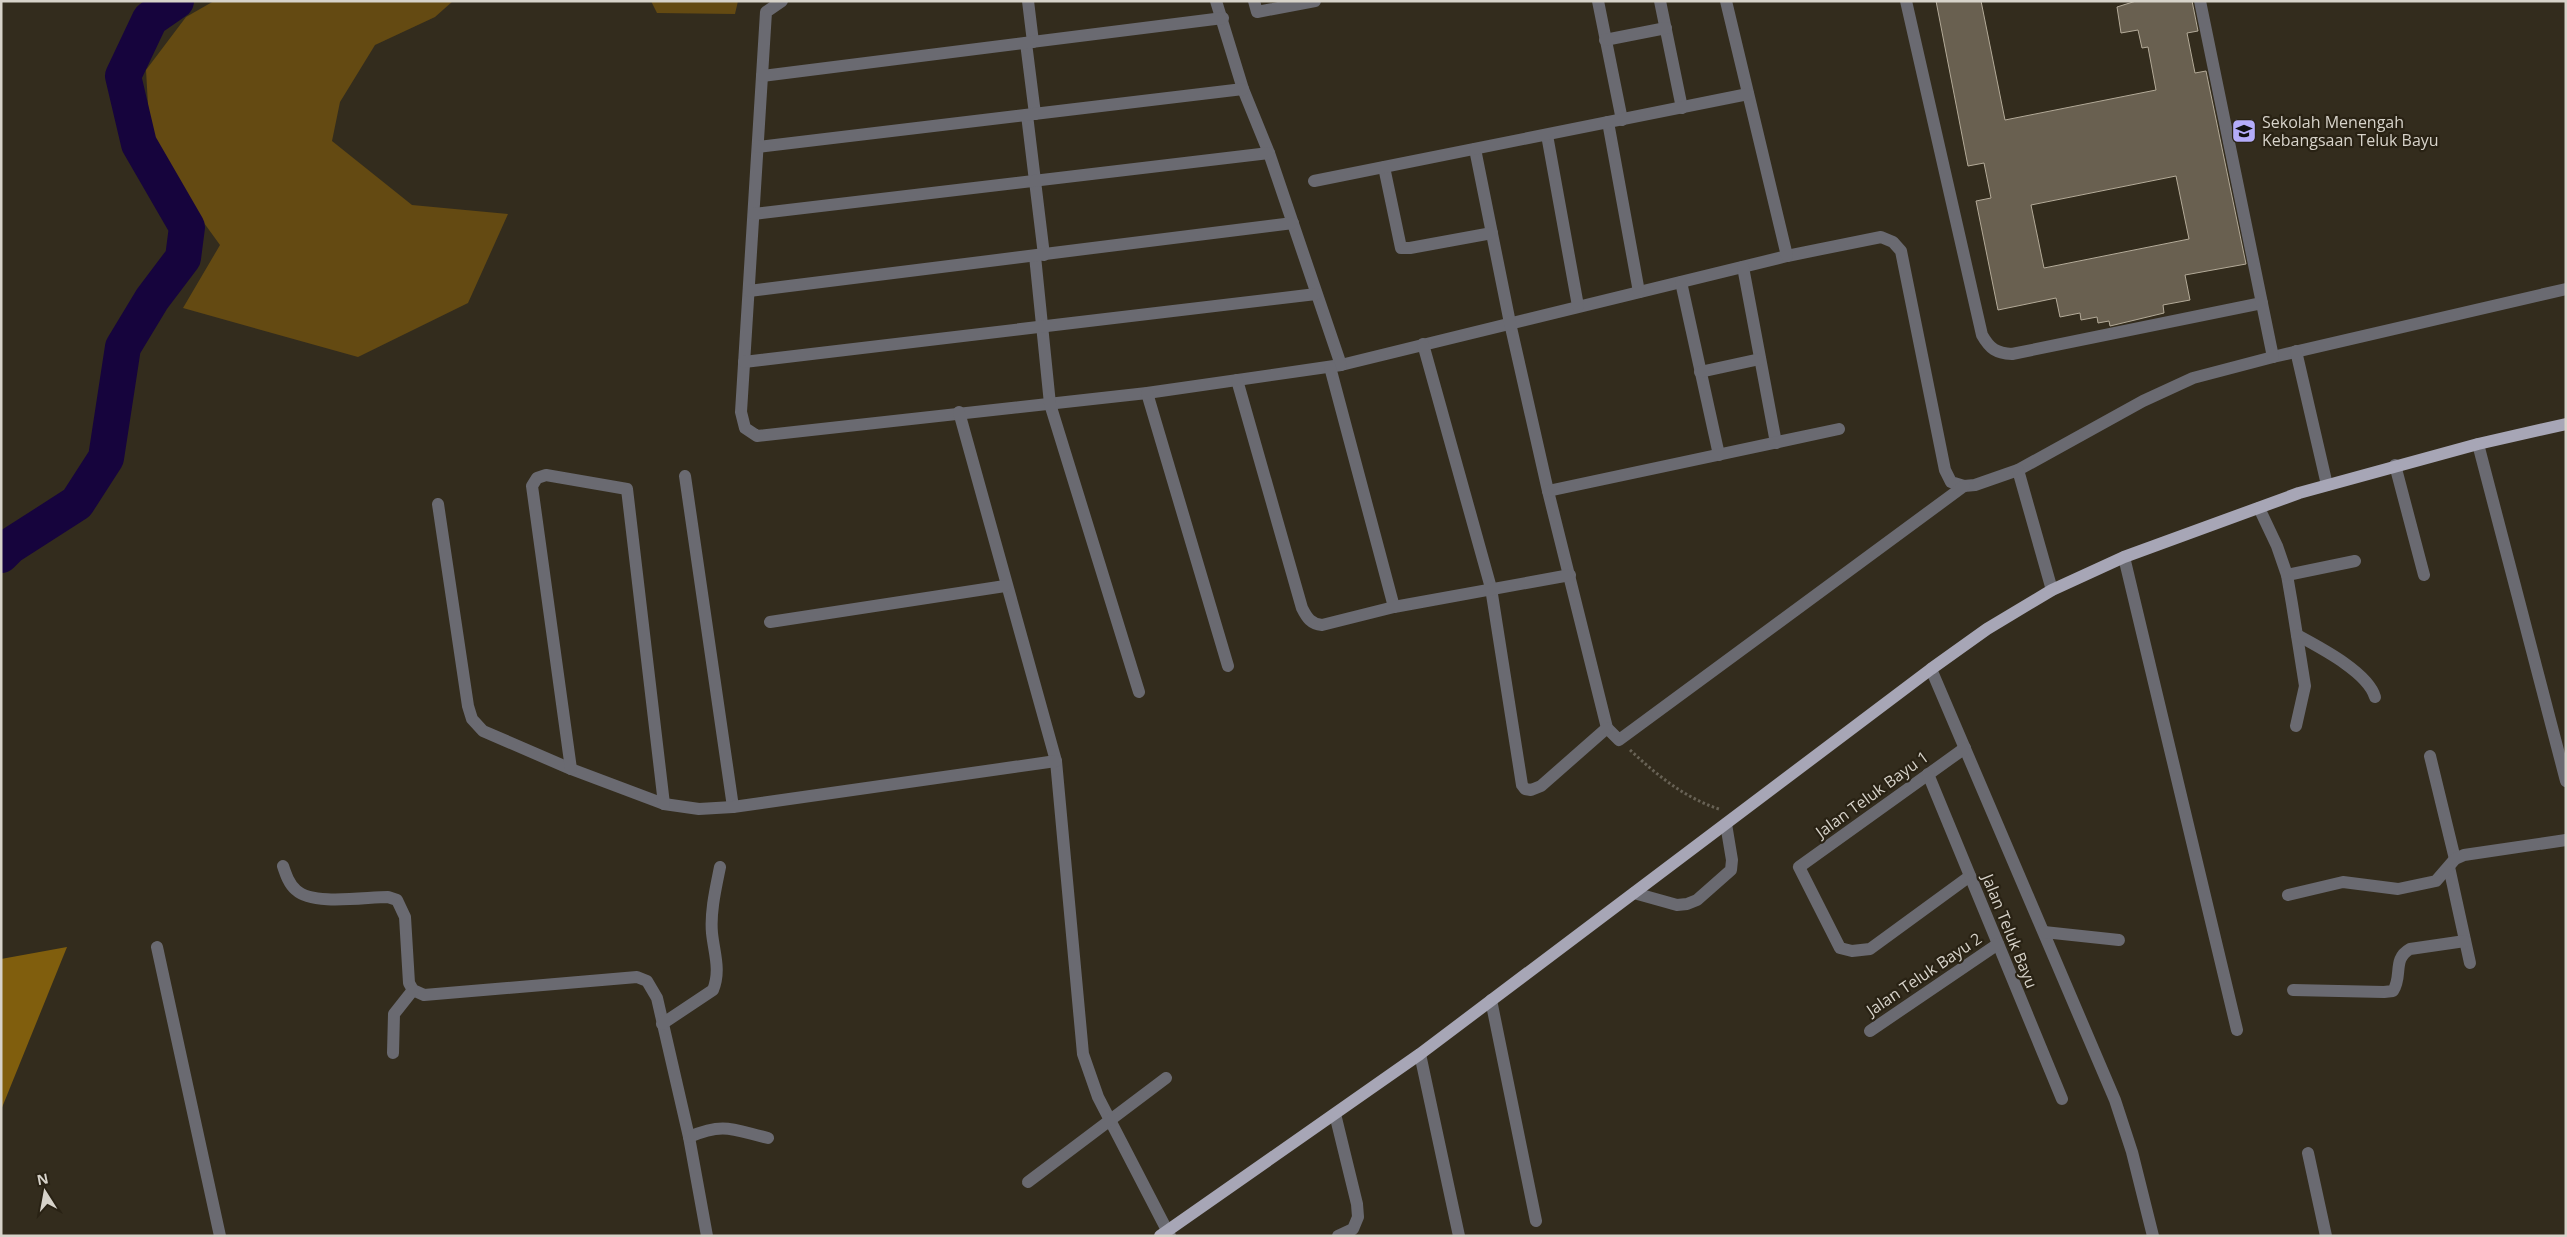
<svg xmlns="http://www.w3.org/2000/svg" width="2567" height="1237" font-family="'Open Sans',sans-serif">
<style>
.green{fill:#644a12}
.forest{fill:#805e0d}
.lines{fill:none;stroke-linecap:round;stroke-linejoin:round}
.river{stroke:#16043d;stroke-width:36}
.building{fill:#696050;stroke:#b3aa98;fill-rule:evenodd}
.path{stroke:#686255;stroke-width:3;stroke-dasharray:2.5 2.5;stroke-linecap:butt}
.minor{stroke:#6a6a71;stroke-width:12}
.major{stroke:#a7a6b6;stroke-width:12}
.labels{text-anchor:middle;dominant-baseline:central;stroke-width:4.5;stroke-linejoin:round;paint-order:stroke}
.poi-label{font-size:16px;fill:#d7d3ca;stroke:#292214;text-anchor:start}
.street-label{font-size:16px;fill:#d7d3ca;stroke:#292214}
</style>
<rect width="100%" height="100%" fill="#332c1d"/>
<g class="green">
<path d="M214,1H453L435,17L375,45L340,102L332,141L412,205L508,214L468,303L358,357L183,308L220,245L183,194L150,140L146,70L186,17Z"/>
<path d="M651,1H738L735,14L657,13Z"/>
</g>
<path class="forest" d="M67,947L1,1110V959Z"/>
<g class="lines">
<path class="river" d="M1,555L10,546L77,503L106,458L123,347L152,299L183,258L187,227L139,144L123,76L150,19L176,1"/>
</g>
<path class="building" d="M1936,1H1981L2005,120L2156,90L2148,47L2142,48L2138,30L2121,33L2117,7L2136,1H2192L2198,31L2187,33L2195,73L2206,71L2246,264L2185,275L2190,300L2163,305L2164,313L2110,326L2109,321L2098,323L2097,317L2081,320L2080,313L2060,317L2056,298L1998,310L1976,201L1991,198L1984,163L1968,166ZM2176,176L2189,239L2044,268L2031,205Z"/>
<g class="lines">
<path class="path" d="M1630,750C1657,775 1683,797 1719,809"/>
<g class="minor">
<path d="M782,1L766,12L741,412L745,428L757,436L1147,393L1341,365L1787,256L1881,237L1893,242L1901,251L1945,470L1951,482L1964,486L1975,485L2018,470L2143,401L2193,378L2273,357L2566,289"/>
<path d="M1028,1L1033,42"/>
<path d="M1216,1L1243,89L1269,153L1341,365"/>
<path d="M1254,1L1257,12L1315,1"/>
<path d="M1598,1L1622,120"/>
<path d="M1660,1L1682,108"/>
<path d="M1726,1L1787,256"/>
<path d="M1906,1L1982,335C1990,349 1996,353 2012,354L2262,303"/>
<path d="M2200,1L2273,357"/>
<path d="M1605,40L1666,28"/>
<path d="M1026,43L1035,114"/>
<path d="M762,76L1223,18"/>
<path d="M1027,115L1044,255"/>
<path d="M1608,122L1639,292"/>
<path d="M1547,135L1578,306"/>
<path d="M758,147L1243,89"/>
<path d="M1475,149L1510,323L1548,491L1607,728L1619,740L1964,486"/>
<path d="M1384,167L1401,248H1410L1492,233"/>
<path d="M1314,181L1748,94"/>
<path d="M754,214L1269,153"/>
<path d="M1035,256L1050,404L1139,692"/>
<path d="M1743,267L1776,443"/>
<path d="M1681,282L1719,455"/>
<path d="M749,291L1293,223"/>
<path d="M1423,344L1491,588L1522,785L1525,789L1531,790L1541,786L1607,728"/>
<path d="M2296,351L2327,485"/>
<path d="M744,362L1316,294"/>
<path d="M1330,367L1394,607"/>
<path d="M1700,372L1760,359"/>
<path d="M1237,380L1302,608C1307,618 1311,624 1322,625L1394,607L1570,575"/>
<path d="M1147,393L1228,666"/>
<path d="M959,412L1056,761L1083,1054L1098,1097L1170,1236"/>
<path d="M2478,444L2566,781"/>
<path d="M2395,465L2424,575"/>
<path d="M2018,470L2052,590"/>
<path d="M685,476L733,807"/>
<path d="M1548,491L1839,429"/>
<path d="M438,504L468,706L472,719L483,731L571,769L664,804L699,809L733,807L1056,761"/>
<path d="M2259,508L2277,546L2287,575L2292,604L2305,686L2296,726"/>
<path d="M2124,557L2237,1030"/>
<path d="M2287,575L2355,561"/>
<path d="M770,622L1005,586"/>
<path d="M2297,635C2319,647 2368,672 2375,697"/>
<path d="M1931,669L2115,1100L2132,1152L2153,1236"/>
<path d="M1965,748L1799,867L1840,948L1852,951L1870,949L1970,876"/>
<path d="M2430,756L2455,859"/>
<path d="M571,769L532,486L537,478L546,475L627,489L664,804"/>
<path d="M1928,774L2062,1099"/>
<path d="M283,866C286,875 289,884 296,890C313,906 365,897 388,897L397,900L405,917L409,983L413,990L424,995L637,977L647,981L657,998L689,1137L707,1236"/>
<path d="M2449,867L2470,963"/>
<path d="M1634,893L1677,905L1687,904L1697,900L1731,870L1732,860L1726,824"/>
<path d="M2288,895L2343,882L2398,889L2436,881L2455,859L2464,855L2566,840"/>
<path d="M2044,932L2119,940"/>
<path d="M157,947L220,1236"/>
<path d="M2293,990L2384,992L2393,991C2403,976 2392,959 2410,949L2465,941"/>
<path d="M1491,1000L1536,1221"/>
<path d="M662,1024L713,990C721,970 714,953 712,933C710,912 716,887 720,867"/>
<path d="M1870,1031L1998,944"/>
<path d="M393,1053L394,1014L413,990"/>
<path d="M1420,1054L1459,1236"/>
<path d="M1335,1114L1357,1204L1358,1217L1353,1229L1338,1236"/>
<path d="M689,1137C725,1122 733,1130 768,1138"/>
<path d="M2308,1153L2326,1236"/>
<path d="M1028,1182L1166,1078"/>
</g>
<path class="major" d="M1160,1236L1420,1054L1931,669L1987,629L2052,590L2124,557L2299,493L2478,444L2566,424"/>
</g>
<defs>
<symbol id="school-square" viewBox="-11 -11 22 22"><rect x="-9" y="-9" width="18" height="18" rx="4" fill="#b4acf9" stroke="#292214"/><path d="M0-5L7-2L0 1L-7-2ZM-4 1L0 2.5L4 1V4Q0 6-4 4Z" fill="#111"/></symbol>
</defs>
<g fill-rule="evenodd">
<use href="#school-square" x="2230" y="117" width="28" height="28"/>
</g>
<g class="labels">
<g class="poi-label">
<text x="2262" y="122">Sekolah Menengah<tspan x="2262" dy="18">Kebangsaan Teluk Bayu</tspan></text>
</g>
<g class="street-label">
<text transform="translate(1872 794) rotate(-36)">Jalan Teluk Bayu 1</text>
<text transform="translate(2010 931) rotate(68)">Jalan Teluk Bayu</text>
<text transform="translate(1924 974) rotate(-34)">Jalan Teluk Bayu 2</text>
</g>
</g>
<rect width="2567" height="1237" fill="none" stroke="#d7d3ca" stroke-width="5"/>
<g transform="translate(45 1192) rotate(349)" stroke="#292214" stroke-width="4" paint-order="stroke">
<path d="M0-4L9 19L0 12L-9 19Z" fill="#d7d3ca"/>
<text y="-8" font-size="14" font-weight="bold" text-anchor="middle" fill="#d7d3ca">N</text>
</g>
</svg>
